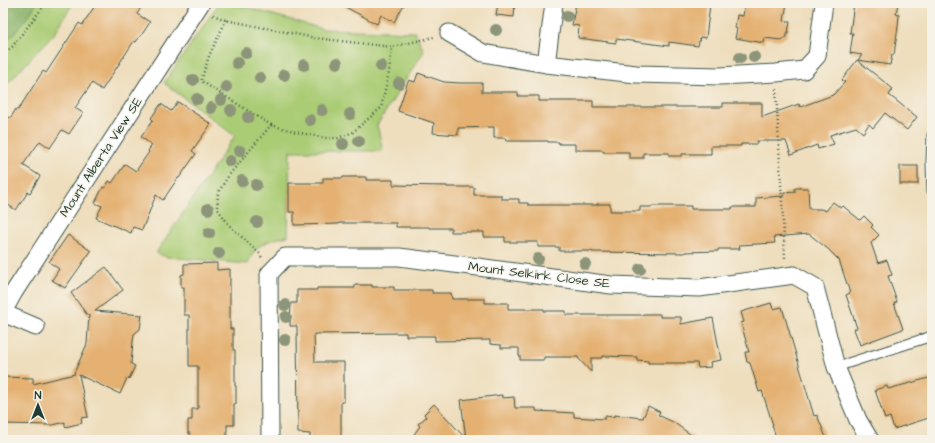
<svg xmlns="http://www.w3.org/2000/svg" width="935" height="443" font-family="'Architects Daughter',sans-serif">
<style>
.green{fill:#aacc75;stroke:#648454}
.forest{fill:#87b066;stroke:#53764d}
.building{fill:#e4b172}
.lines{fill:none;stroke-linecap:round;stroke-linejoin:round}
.lane-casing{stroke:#3e5549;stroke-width:11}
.street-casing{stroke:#3e5549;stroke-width:19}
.path{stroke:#3e5549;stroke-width:2.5;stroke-dasharray:1 3;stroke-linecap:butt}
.lane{stroke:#fff;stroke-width:9}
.street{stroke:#fff;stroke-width:17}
.tree{fill:#8c9579}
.labels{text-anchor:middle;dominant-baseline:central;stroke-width:3;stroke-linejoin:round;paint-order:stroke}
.street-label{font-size:13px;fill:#1f3d34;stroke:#f7f3e8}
</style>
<rect width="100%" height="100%" fill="#f7f3e8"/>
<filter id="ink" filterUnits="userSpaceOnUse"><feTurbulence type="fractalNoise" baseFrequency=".025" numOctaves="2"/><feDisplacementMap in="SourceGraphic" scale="8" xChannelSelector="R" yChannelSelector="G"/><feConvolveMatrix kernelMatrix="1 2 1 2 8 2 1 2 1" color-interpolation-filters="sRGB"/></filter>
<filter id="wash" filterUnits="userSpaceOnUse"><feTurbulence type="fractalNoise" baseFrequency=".012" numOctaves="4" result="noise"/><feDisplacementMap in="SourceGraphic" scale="16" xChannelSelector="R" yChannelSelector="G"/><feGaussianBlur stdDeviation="0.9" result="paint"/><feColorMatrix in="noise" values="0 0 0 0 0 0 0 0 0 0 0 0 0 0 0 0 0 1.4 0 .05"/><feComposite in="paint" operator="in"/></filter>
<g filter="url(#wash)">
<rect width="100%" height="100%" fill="#eedebd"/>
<g class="green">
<path d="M3,3H73L55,33L3,88Z"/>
<path d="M219,3H231L323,29L415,32L424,51L377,125L383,151H290L288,236C274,239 259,242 252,255C250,258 249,262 248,264L167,257L156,253L235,136L164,83Z"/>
</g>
<path class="forest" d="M3,3H37C27,17 18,33 3,43Z"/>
<g id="blocks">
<g class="building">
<path d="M97,3H144L137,14L150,22L141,36H140L136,42L134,41L102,90L92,83L75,108L83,113L69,134L62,130L50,148L40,141L23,165L40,176L30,193L28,192L16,210L3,202V122L6,118L11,117L16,109L18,110L43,71L46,73L79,23L82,25Z"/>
<path d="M338,3H405L394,22L381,15L377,24Z"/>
<path d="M498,3H515L514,17L496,15Z"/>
<path d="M576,3H703L710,4L706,38L700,37L698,46L669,42V46L616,39V43L578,38L579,26L572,25Z"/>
<path d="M745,3H787L784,21L790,22L788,32L786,37L781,40L765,38L764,43L735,38L737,29L735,28L737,15L743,16Z"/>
<path d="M854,3H898L896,14L899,15L898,26L894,55H892L890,65L858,60L862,55L850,53L853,33H850Z"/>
<path d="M857,60L893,89L889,95L917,117L907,130L885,113L873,128L869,124L863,133L856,127L830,135L834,144L818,149L817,145L791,155L786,141H757V144H741V146H711V154H682V156H669V153H643V158H629V152H603V150H575V144H559V142H548V141H506L505,138H494V127L458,128V135L433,133L434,123L398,111L407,84L409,80L415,82L418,73L444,82L461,83H482V92H518V96H539V101H593V107H723V103H762V117L799,104L800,107L833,95L845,82L842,80Z"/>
<path d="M178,102L211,124L192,151L196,154L179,178H178L163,200L156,195L142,230L133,227L131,233L96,218L102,206L95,203L103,187L105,188L109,181L112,183L125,164L136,171L149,152L148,151L152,145L141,137L153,120L151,118L161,104L171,111Z"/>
<rect x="900" y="166" width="18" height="18"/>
<path d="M343,177H366V180H393V185L447,186V187H474V195H501V199H519V203H528V205H597V204H610V211H640V207H652V206H691V209H732V207H756V198L784,196V193L795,192V188H808L809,209H821L826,211L833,202L841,208L843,206L860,220L864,216L873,225L871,227L879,235L871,243L878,263L887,260L892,275L888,276L897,302L894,303L903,329L860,345L854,329L857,328L846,295L850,293L839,260L828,249L809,234L774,237L775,243L739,245L740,249H718V251L685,252V253L592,252V251H559V247H538V242H505V237H484V232H451V228H429V227H396V223H339V224L294,225V212H289V183H323V178H343Z"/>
<path d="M68,235L91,251L65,288L52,280L59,269L49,262Z"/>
<path d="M217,263V270L230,269V329H233V350H235V386H236V404H234V425H227V440H190V433H188V420H192V409H198V366H189V315H184V287H181V275L184,274V264Z"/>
<path d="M106,267L123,290L95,311L142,315L140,329L134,334L133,341L131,364L135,366L129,379L127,378L120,394L79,375L88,417L81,418L82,423L65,427V422L53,425L3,424V377L33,378V384L75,374L74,373L87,344L89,315L88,316L71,293Z"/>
<path d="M355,285H372V287H394V290H432V293H451L452,299H485V303H508V309H544V311H566V315H643V314H660V317H681V324L713,318L721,360L710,362L711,367L698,368L697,363H648V361L637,360V357L602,356V358H591V372L578,358V357H544V360H520V356H519V348H501V345L490,344V340L435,341V336H406V333L314,334L315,362H344V402H341V439L310,440V434L298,433L297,326H290L291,303H297V290H317V288H355Z"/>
<path d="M771,303L773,309L782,307L814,416L817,415L827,440H777L772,425H773L762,391L759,392L750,363L747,362L745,352H749L741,323L744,322L741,312Z"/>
<path d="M929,378L932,389V417L894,429L890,417L885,419L875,390L887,386L888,389Z"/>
<path d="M502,395V398L514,397L515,408H536V411L574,413V417L605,419V416L614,417V415L643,418L648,406L660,412L658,415L673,422L698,440H410L420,426L418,424L426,417L424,414L434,404L466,439L461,400Z"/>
</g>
</g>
</g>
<g filter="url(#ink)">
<use href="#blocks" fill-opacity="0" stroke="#3e5549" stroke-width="1"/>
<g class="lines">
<defs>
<g id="lane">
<path d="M932,135L931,162L932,191"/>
<path d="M836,367L932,336"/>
</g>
<g id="street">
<path d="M554,3L546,64L636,74L720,76L776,73L804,70L817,56L824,3"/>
<path d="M449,33L483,53L546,64"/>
<path d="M3,312L14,292L201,3"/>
<path d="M3,313L36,327"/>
<path d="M270,440L269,274L285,257H399L478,267L611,285L699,288L794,275L815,287L836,367L858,420L870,440"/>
</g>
</defs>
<use href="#lane" class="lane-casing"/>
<use href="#street" class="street-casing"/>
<g class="path">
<path d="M213,15L226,20L315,38L392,47L434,37"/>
<path d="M226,20L209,56L201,81L271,125L229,175L218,193L217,208L229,225L260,254L262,258"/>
<path d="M3,55L12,47L46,3"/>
<path d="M776,89L785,258L786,260"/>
<path d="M271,125L296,132L325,138H338L353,132L381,108L389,72L392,47"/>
</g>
<use href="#lane" class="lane"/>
<use href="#street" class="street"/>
</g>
<g class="tree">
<circle cx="567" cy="16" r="6"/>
<circle cx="496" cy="30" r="6"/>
<circle cx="246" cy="53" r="6"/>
<circle cx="754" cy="57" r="6"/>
<circle cx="740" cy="58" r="6"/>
<circle cx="237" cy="63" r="6"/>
<circle cx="337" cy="63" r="6"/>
<circle cx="304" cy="65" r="6"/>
<circle cx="381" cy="66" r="6"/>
<circle cx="284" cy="75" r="6"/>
<circle cx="260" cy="78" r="6"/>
<circle cx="193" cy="80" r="6"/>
<circle cx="399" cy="83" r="6"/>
<circle cx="226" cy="87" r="6"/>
<circle cx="197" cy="99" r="6"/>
<circle cx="221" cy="100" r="6"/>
<circle cx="211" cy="108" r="6"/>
<circle cx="231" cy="110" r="6"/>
<circle cx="322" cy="110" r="6"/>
<circle cx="350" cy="114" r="6"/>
<circle cx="248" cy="117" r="6"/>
<circle cx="310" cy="120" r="6"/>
<circle cx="359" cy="141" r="6"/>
<circle cx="343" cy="144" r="6"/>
<circle cx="240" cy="151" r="6"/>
<circle cx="230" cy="161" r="6"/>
<circle cx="242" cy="181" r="6"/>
<circle cx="256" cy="185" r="6"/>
<circle cx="208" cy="209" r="6"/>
<circle cx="257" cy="222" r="6"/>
<circle cx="209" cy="233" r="6"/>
<circle cx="219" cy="253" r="6"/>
<circle cx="538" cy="259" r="6"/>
<circle cx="585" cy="264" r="6"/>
<circle cx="640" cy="269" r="6"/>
<circle cx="285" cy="305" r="6"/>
<circle cx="286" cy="317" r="6"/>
<circle cx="285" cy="340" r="6"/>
</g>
</g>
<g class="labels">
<g class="street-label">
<text transform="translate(101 157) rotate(-57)">Mount Alberta View SE</text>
<text transform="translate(539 275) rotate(7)">Mount Selkirk Close SE</text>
</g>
</g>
<rect width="935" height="443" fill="none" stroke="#f7f3e8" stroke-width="16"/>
<g transform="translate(38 405)" stroke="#f7f3e8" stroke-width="3" paint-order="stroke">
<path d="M0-3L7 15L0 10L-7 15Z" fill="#1f3d34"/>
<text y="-6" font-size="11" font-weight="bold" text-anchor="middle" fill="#1f3d34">N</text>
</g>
</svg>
